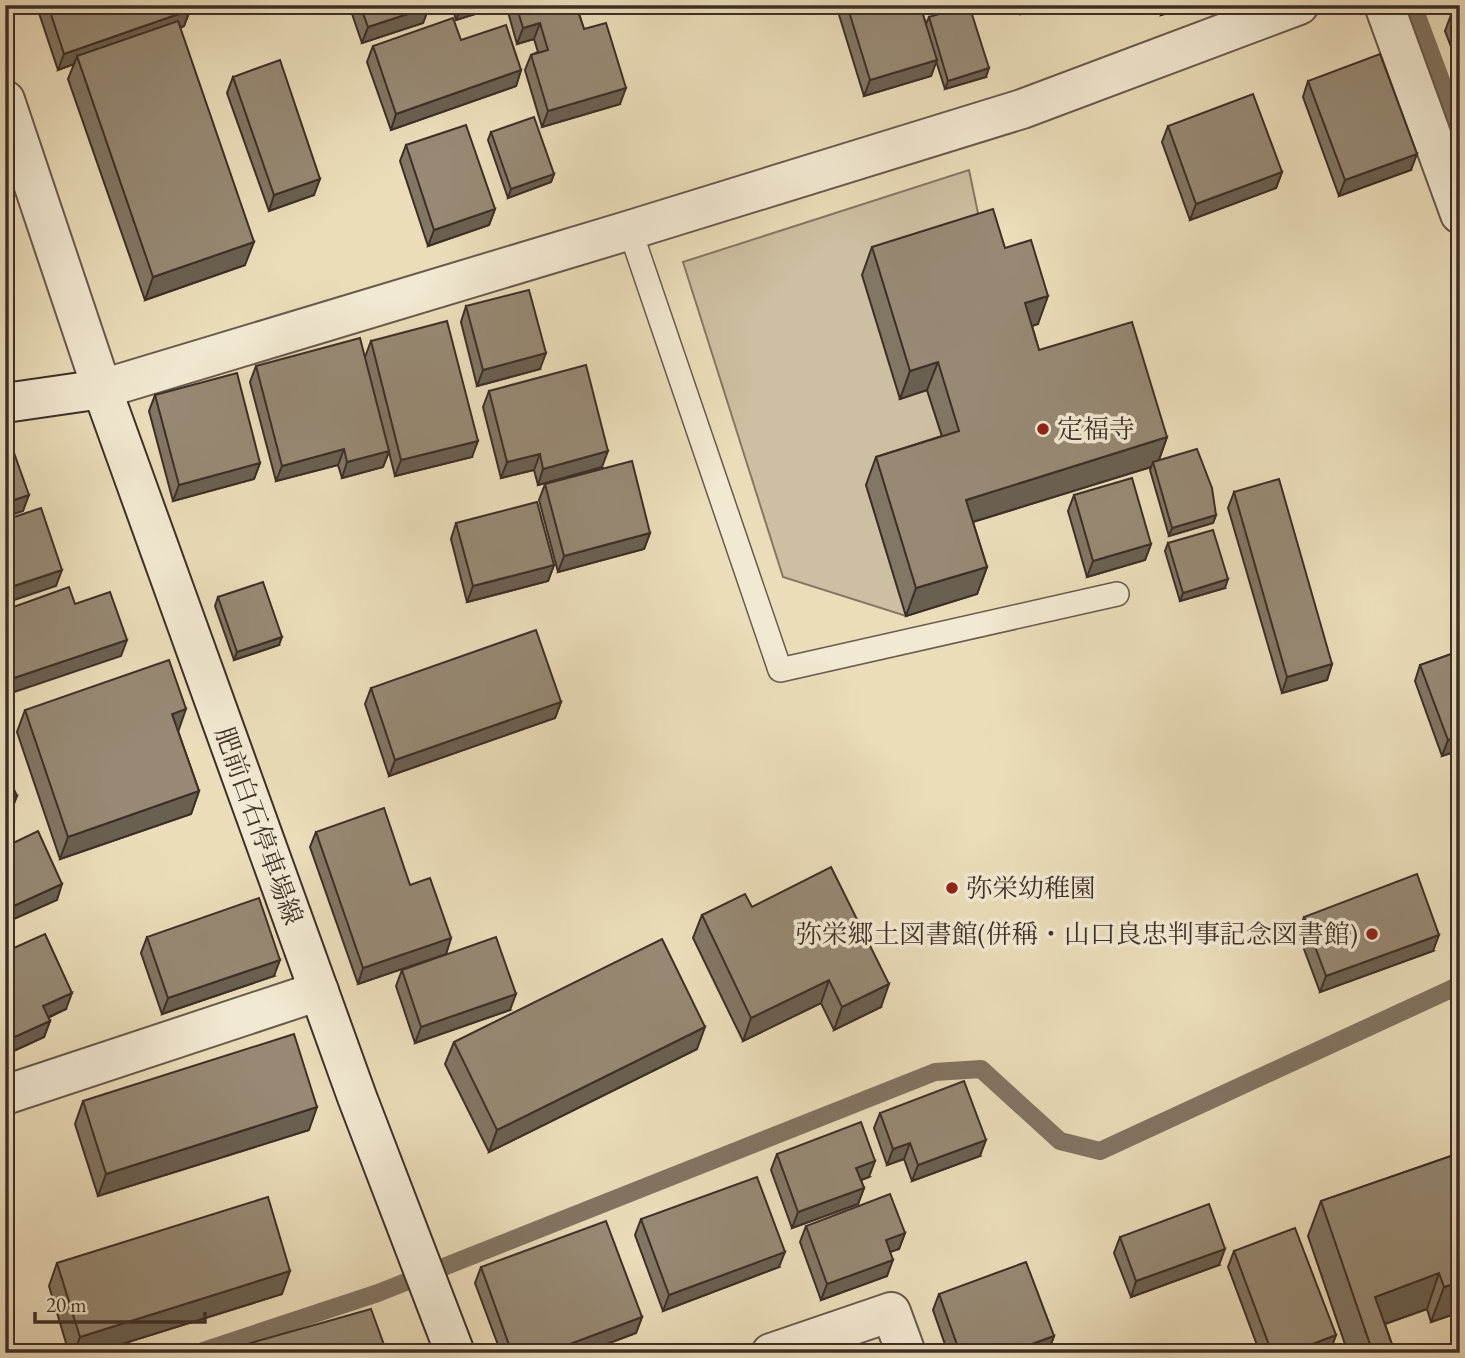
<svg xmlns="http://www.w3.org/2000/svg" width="1465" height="1358" font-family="'EB Garamond','Noto Serif JP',serif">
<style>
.green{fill:#cdbfa1;stroke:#857764;stroke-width:2}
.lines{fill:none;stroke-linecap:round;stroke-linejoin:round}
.stream{stroke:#827462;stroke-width:18}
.lane-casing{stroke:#685a4c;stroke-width:26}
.street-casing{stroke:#685a4c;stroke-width:42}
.secondary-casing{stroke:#3d2f28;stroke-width:42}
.lane{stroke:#f2e9d2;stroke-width:23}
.street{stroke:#f2e9d2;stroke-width:38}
.secondary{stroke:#f2e9d2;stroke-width:38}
.wall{fill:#827664;stroke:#3d2f28;stroke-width:2}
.shaded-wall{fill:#6a6051;stroke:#3d2f28;stroke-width:2}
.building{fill:#978974;stroke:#3d2f28;stroke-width:2}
.poi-dot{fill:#8f2418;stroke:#f2e9d2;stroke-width:2.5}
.labels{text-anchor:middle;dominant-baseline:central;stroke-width:7;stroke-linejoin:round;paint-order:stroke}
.poi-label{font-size:26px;fill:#3d2f28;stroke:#f2e9d2;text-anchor:start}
.street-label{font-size:26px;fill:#3d2f28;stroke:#f2e9d2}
</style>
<rect width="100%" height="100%" fill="#ebddba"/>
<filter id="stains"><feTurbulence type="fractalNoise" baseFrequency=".00286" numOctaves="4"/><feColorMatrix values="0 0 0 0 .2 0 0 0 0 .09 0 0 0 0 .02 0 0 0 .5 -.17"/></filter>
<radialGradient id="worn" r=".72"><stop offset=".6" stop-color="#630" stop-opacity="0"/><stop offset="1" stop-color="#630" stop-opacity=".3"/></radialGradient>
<path class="green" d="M969,170L983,237L900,398L927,390L949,459L866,485L906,616L783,577L683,262Z"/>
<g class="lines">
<g class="stream">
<path d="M1413,5L1460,132"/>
<path d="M197,1353L378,1293L935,1072L981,1069L1060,1141L1100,1151L1460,985"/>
</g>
<defs>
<path id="lane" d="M630,230L780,670L1117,594"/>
<g id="street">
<path d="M1384,5L1460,214"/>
<path d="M5,100L102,389L630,230L1022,109L1299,5"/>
<path d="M5,1095L319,991"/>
<path d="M771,1353L891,1312L906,1353"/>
</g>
<path id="secondary" d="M5,403L102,389L357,1097L455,1353"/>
</defs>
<use href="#lane" class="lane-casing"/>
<use href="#street" class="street-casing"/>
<use href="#secondary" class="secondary-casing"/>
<use href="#lane" class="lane"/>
<use href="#street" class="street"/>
<use href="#secondary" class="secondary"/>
</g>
<g class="wall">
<path d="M38,5H189L190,10L184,26L180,28L245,265L145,300L68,79L74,64L58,70L37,7Z"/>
<path d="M349,5H428L429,7L423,23L362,43Z"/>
<path d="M452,5H504L456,20Z"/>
<path d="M506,5H576L584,29L620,104L542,127L525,70L531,55L538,52L534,39L517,44Z"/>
<path d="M836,5H920L926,24L929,17L986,77L945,89L936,61L931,76L864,96Z"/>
<path d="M1018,5H1050L1021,14Z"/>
<path d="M1159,5H1192L1161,15Z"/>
<path d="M1460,11V70L1445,31L1451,15Z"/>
<path d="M461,40L521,70L516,86L391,130L367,62L373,46Z"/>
<path d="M233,77L314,195L269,211L227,93Z"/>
<path d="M1308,81L1411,170L1339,196L1303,97Z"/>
<path d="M1168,126L1282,172L1276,188L1190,220L1162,142Z"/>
<path d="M491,132L554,174L551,182L508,198L488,140Z"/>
<path d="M406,145L495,209L489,225L428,246L400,161Z"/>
<path d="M872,247L1005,248L1038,324L1032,326L1039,350L1167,437L1159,460L1216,515L1213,523L1169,536L1150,470L1151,467L973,522L987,567L977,594L906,616L866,485L876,457L942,436L927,390L900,399L862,275Z"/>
<path d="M466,306L540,369L477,386L461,322Z"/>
<path d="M371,341L472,457L395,476L389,452L383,467L342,478L338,465L276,481L250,382L256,366L365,357Z"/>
<path d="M489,391L602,467L538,485L534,470L501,478L483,407Z"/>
<path d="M155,395L260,463L254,479L173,501L149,411Z"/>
<path d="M545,484L650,533L644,549L558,572L539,500Z"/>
<path d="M1234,492L1332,664L1327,680L1282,693L1228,508Z"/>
<path d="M1074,495L1151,544L1145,560L1087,577L1068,511Z"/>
<path d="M456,523L554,565L548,581L467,602L451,539Z"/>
<path d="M1168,543L1225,588L1180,601L1165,551Z"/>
<path d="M218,597L279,645L234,660L215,606Z"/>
<path d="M1460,651V750L1442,756L1415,681L1420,665Z"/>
<path d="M371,688L561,702L555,718L389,776L365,704Z"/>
<path d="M25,710L178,731L199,791L191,814L60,859L17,732Z"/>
<path d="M316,832L410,885L451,938L446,954L358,984L310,847Z"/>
<path d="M752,907L881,1007L834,1030L821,1003L743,1041L693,938L702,915Z"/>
<path d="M1304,917L1433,951L1320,992L1298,933Z"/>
<path d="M147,937L274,976L162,1014L141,953Z"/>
<path d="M5,952L66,1009L48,1018L50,1021L44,1037L5,1055Z"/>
<path d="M402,970L510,1010L415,1043L396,986Z"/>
<path d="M454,1042L697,1049L489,1152L445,1064Z"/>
<path d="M83,1101L309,1130L98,1196L75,1124Z"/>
<path d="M880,1113L980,1156L912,1181L904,1159L887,1165L874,1128Z"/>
<path d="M777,1154L869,1177L861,1180L864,1188L858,1204L792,1228L771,1170Z"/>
<path d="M1454,1155L1460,1312L1431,1322L1427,1309L1385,1324L1395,1353H1348L1308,1236L1321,1201Z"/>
<path d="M641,1219L779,1267L663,1311L635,1235Z"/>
<path d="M806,1226L905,1233L899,1249L890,1252L887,1276L821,1300L800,1242Z"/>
<path d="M1120,1237L1219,1265L1131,1297L1114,1253Z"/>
<path d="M1234,1251L1336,1335L1330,1351L1325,1353H1260L1228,1267Z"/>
<path d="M57,1263L282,1294L93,1353H69L49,1286Z"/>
<path d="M481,1267L642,1317L636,1333L583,1353H501L475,1283Z"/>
<path d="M939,1294L1054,1336L1048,1352L1045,1353H948L933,1310Z"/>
</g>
<g class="shaded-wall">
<path d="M462,5H504L456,20Z"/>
<path d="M1024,5H1050L1021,14Z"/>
<path d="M1168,5H1192L1161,15L1165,6Z"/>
<path d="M429,7L423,23L362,43L368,27Z"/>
<path d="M190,10L184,26L79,62L77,56L74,64L58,70L64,54Z"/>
<path d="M540,23L534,39L517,44L523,28Z"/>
<path d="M937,60L931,76L864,96L870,80Z"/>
<path d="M989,68L986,77L945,89L948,81Z"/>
<path d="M521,70L516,86L391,130L396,114Z"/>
<path d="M626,88L620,104L542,127L548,111Z"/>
<path d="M1417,154L1411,170L1339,196L1345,180Z"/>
<path d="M1282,172L1276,188L1190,220L1196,204Z"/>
<path d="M554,174L551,182L508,198L511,189Z"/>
<path d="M320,179L314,195L269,211L274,195Z"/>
<path d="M495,209L489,225L428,246L434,230Z"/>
<path d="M254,242L245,265L145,300L153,277Z"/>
<path d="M1048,296L1038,324L1015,331L1025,303Z"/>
<path d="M546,353L540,369L477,386L483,370Z"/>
<path d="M938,362L927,390L900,399L910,371Z"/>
<path d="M1167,437L1157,465L1153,462L1151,467L956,527L966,500Z"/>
<path d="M478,441L472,457L395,476L401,460Z"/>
<path d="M344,449L338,465L276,481L282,466Z"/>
<path d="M389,451L383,467L342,478L347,462Z"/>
<path d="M608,451L602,467L538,485L543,469Z"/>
<path d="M540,454L534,470L501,478L507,462Z"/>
<path d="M260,463L254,479L173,501L179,485Z"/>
<path d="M29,495L23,511L5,517V503Z"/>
<path d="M1216,515L1213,523L1169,536L1172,528Z"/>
<path d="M650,533L644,549L558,572L564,556Z"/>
<path d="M1151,544L1145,560L1087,577L1093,561Z"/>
<path d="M554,565L548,581L467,602L473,586Z"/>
<path d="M987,567L977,594L906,616L916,588Z"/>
<path d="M62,570L56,586L5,603V589Z"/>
<path d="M1228,579L1225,588L1180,601L1183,593Z"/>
<path d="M282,637L279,645L234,660L237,652Z"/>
<path d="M127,640L121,656L5,695V681Z"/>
<path d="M1332,664L1327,680L1282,693L1287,677Z"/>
<path d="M561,702L555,718L389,776L395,760Z"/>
<path d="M186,709L178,732L172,714Z"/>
<path d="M1460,736V750L1442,756L1448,740Z"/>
<path d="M199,791L191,814L60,859L68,837Z"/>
<path d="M17,796L11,812L5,815V801Z"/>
<path d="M62,884L57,900L5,923V910Z"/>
<path d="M1439,935L1433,951L1320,992L1326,976Z"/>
<path d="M451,938L446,954L358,984L363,968Z"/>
<path d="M280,960L274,976L162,1014L168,998Z"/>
<path d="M829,980L821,1003L743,1041L751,1018Z"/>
<path d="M889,984L881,1007L834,1030L842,1007Z"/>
<path d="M72,993L66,1009L37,1022L43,1006Z"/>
<path d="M516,994L510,1010L415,1043L421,1027Z"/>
<path d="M50,1021L44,1037L5,1055V1049L8,1040Z"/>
<path d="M705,1027L697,1049L489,1152L497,1130Z"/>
<path d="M317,1107L309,1130L98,1196L106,1174Z"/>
<path d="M986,1140L980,1156L912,1181L918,1165Z"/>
<path d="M910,1143L904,1159L887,1165L893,1149Z"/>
<path d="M875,1161L869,1177L850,1184L856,1168Z"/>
<path d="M864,1188L858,1204L792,1228L798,1212Z"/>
<path d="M905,1233L899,1249L880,1255L886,1240Z"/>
<path d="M1225,1249L1219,1265L1131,1297L1136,1281Z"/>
<path d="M785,1252L779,1267L663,1311L669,1295Z"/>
<path d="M893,1260L887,1276L821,1300L827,1284Z"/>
<path d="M290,1271L282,1294L93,1353H74L80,1337Z"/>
<path d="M1439,1273L1427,1309L1365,1331L1375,1297Z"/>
<path d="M1460,1282V1312L1431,1322L1444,1287Z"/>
<path d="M642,1317L636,1333L583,1353H546Z"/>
<path d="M1336,1335L1330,1351L1325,1353H1289Z"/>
<path d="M1054,1336L1048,1352L1045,1353H1021L1023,1347Z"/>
</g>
<g class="building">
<path d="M48,5H189L190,10L64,54Z"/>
<path d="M360,5H428L429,7L368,27Z"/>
<path d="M516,5H576L584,29L606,23L626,88L548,111L531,55L548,50L540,23L523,28Z"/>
<path d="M847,5H920L937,60L870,80Z"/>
<path d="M969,5L989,68L948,81L929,17Z"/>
<path d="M1460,11V39L1451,15Z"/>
<path d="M453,18L461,40L506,25L521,70L396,114L373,46Z"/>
<path d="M178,21L254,242L153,277L77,56Z"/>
<path d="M1380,54L1417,154L1345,180L1308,81Z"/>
<path d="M280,60L320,179L274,195L233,77Z"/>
<path d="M1253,94L1282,172L1196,204L1168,126Z"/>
<path d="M534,117L554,174L511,189L491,132Z"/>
<path d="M466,125L495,209L434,230L406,145Z"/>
<path d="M993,209L1005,248L1031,240L1048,296L1025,303L1039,350L1132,322L1167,437L966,500L987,567L916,588L876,457L959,431L938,362L910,371L872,247Z"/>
<path d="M529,290L546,353L483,370L466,306Z"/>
<path d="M447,321L478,441L401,460L371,341Z"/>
<path d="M360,338L389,451L347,462L344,449L282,466L256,366Z"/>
<path d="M586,365L608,451L543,469L540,454L507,462L489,391Z"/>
<path d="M237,373L260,463L179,485L155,395Z"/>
<path d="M8,436L29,495L5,503V437Z"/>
<path d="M1197,449L1212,488L1216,515L1172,528L1153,462Z"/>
<path d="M632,461L650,533L564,556L545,484Z"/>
<path d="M1132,478L1151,544L1093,561L1074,495Z"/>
<path d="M1279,479L1332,664L1287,677L1234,492Z"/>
<path d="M537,502L554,565L473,586L456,523Z"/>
<path d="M41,508L62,570L5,589V520Z"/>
<path d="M1213,530L1228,579L1183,593L1168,543Z"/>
<path d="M263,582L282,637L237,652L218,597Z"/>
<path d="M69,587L75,604L110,592L127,640L5,681V610Z"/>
<path d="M536,630L561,702L395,760L371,688Z"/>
<path d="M1460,651V736L1448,740L1420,665Z"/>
<path d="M169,660L186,709L172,714L199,791L68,837L25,710Z"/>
<path d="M5,770L17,796L5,801Z"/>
<path d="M384,808L410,885L430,878L451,938L363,968L316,832Z"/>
<path d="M38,831L62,884L5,910V847Z"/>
<path d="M831,867L889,984L842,1007L829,980L751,1018L702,915L745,894L752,907Z"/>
<path d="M1417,874L1439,935L1326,976L1304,917Z"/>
<path d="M259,898L280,960L168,998L147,937Z"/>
<path d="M45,934L72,993L43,1006L50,1021L8,1040L5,1033V952Z"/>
<path d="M496,937L516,994L421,1027L402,970Z"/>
<path d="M662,939L705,1027L497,1130L454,1042Z"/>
<path d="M294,1034L317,1107L106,1174L83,1101Z"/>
<path d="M964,1081L986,1140L918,1165L910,1143L893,1149L880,1113Z"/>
<path d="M861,1122L875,1161L856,1168L864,1188L798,1212L777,1154Z"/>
<path d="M1454,1155L1460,1172V1282L1444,1287L1439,1273L1375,1297L1395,1353H1373L1321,1201Z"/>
<path d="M757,1177L785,1252L669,1295L641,1219Z"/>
<path d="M890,1194L905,1233L886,1240L893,1260L827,1284L806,1226Z"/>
<path d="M268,1197L290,1271L80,1337L57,1263Z"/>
<path d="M1209,1204L1225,1249L1136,1281L1120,1237Z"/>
<path d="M606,1221L642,1317L546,1353H512L481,1267Z"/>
<path d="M1295,1228L1336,1335L1289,1353H1272L1234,1251Z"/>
<path d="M1026,1262L1054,1336L1023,1347L1025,1353H960L939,1294Z"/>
<path d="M371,1309L387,1353H215Z"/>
<path d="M887,1347L889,1353H871Z"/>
</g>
<g class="poi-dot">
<circle cx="1043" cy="429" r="7"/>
<circle cx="952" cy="888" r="7"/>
<circle cx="1372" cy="934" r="7"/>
</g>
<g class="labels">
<g class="poi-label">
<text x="1057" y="429">定福寺</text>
<text x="966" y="888">弥栄幼稚園</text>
<text x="1358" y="934" text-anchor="end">弥栄郷土図書館(併稱・山口良忠判事記念図書館)</text>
</g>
<g class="street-label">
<text transform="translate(259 826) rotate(70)">肥前白石停車場線</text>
</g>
</g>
<rect width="1465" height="1358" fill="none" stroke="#ebddba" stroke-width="28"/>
<rect x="7" y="7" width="1451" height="1344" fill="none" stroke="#3d2f28" stroke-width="3.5"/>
<rect x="14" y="14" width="1437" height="1330" fill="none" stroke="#3d2f28" stroke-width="2"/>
<path d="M35 1312v10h170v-10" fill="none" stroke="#3d2f28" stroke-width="3.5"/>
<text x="46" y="1312" font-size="21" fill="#3d2f28" stroke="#f2e9d2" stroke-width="5" paint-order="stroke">20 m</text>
<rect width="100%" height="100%" filter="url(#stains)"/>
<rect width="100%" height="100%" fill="url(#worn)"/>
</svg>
